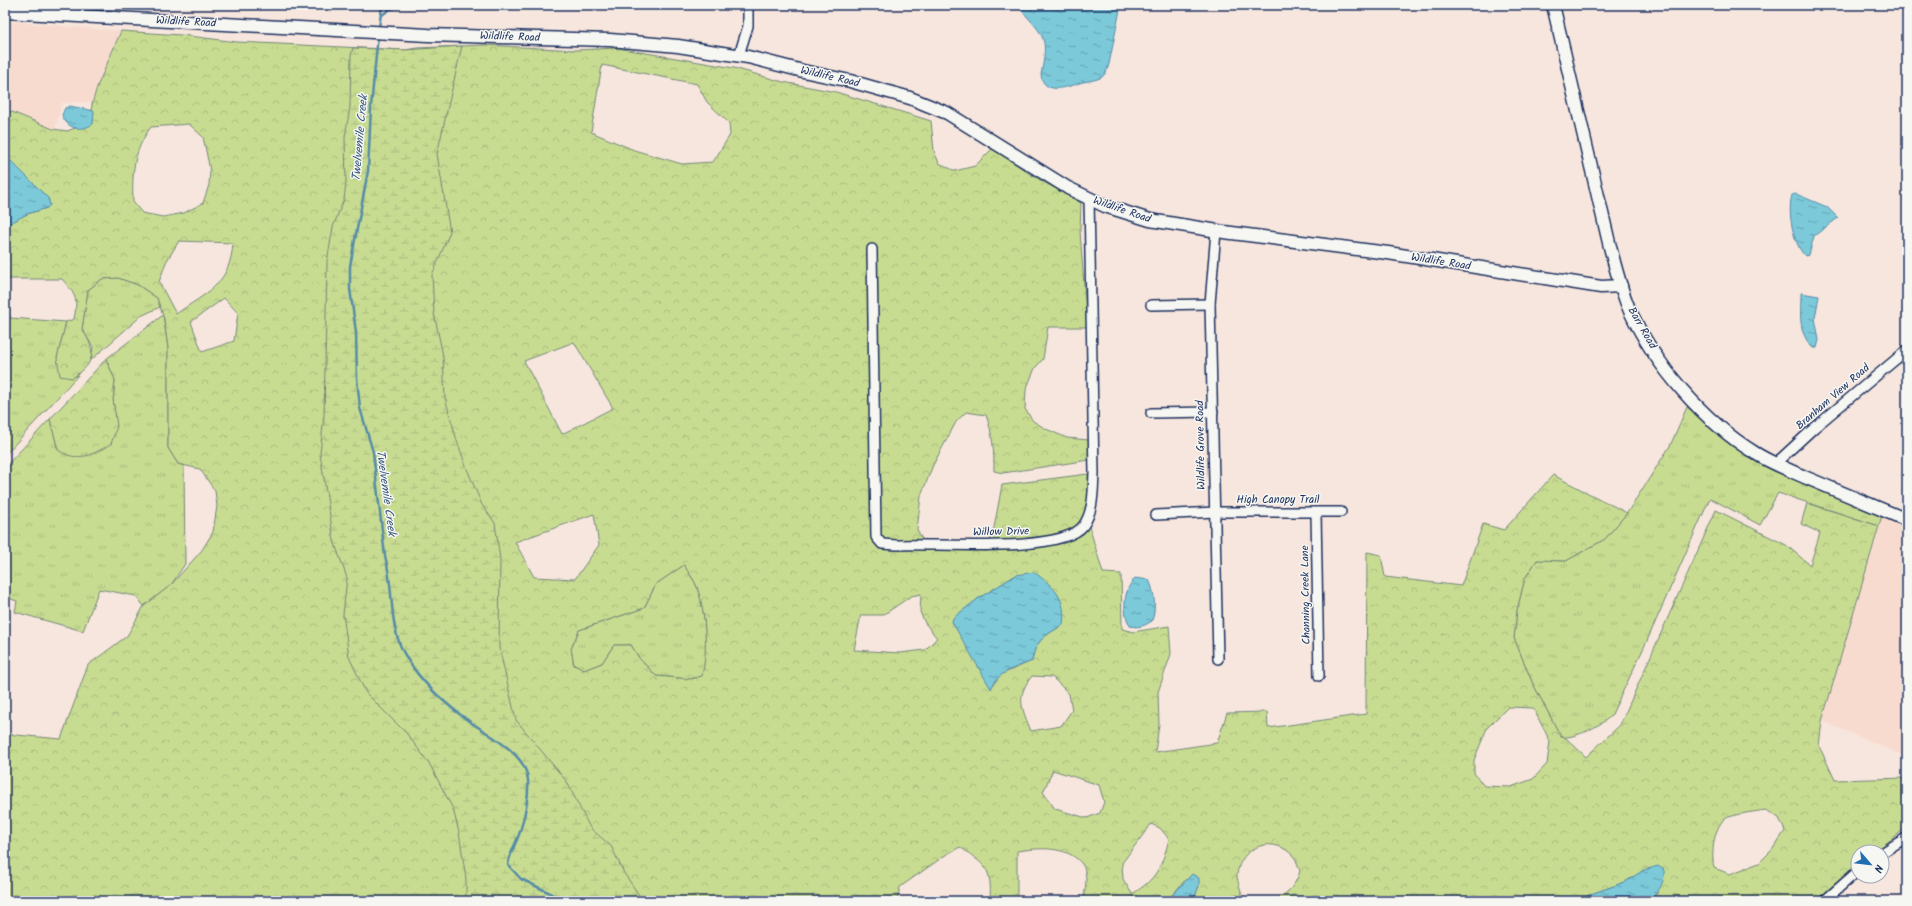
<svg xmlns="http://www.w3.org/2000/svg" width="1912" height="906" font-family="Kalam,sans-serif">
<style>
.built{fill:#f8dbcf}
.grass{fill:url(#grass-tufts);stroke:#728678}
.forest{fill:url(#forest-crowns);stroke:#728678;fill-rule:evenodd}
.wetland{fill:url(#wetland-marsh);stroke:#728678}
.water{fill:url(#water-ripples);stroke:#558ba8}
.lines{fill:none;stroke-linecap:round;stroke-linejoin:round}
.stream{stroke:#558ba8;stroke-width:2.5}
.minor-casing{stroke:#1b2f5e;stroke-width:12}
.tertiary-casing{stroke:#1b2f5e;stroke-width:15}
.minor{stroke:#f6f6f2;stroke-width:9}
.tertiary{stroke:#f6f6f2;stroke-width:12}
.labels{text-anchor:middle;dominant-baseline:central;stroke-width:3;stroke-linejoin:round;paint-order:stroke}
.street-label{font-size:11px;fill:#1b2f5e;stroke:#f6f6f2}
.water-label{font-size:12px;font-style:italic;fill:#33567d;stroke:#f6f6f2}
</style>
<defs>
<pattern id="grass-tufts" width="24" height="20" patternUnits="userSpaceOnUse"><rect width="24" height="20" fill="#c8dc91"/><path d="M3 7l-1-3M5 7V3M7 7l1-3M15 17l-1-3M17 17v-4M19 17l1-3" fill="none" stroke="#abbd7f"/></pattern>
<pattern id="forest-crowns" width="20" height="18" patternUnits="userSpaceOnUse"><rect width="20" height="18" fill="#c8dc91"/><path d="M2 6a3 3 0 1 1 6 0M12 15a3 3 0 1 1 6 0" fill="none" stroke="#abbd7f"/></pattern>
<pattern id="wetland-marsh" width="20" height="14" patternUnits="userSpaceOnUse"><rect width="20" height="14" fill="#c8dc91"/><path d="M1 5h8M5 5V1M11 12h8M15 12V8" fill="none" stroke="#abbd7f"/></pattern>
<pattern id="water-ripples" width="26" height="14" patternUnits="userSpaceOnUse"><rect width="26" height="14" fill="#7bc9da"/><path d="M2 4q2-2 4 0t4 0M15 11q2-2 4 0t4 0" fill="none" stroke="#64a4b4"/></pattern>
</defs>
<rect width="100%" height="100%" fill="#f7e6dd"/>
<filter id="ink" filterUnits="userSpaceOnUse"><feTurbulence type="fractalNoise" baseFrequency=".025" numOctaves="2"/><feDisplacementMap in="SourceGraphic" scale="8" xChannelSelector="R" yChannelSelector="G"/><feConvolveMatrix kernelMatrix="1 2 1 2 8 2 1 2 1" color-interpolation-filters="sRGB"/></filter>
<g filter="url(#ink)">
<g class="built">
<path d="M5,21L121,31L97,87L92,102L62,103L55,129L5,109Z"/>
<path d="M1884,510L1907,520V757L1822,721Z"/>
</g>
<g class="grass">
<path d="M118,278L138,285L157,298L160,307L141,316L91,360L93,347L82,329L88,290L102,279Z"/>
<path d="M5,279L10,318L66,322L57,358L72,378L80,373L5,455Z"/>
<path d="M163,315L168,348V448L178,464L184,466L185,564L171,585L144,606L136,596L99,589L83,631L15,612L17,601L5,597V467L50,419L58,450L115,415L113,400L115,380L106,359Z"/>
<path d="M1687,407L1746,454L1815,489L1882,515L1879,526L1778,493L1760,525L1710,498L1646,643L1611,716C1601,725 1575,739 1561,737L1532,682L1514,638L1517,610L1525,578L1537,560L1566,561L1605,539L1627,513L1670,446Z"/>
<path d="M684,565C688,572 694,579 697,587C706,611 708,650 703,676L690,679L656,676L639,658L631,645H614L602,663L584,670L574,665L571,649L579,630L644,608L656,584Z"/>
</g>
<g class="forest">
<path d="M121,31L181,35L237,42L405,50L417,48L485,45L575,50L617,48L734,68L783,82L836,92L931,121L934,151L939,163L955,171L975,166L993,148L1030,174L1081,203L1080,231L1087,327H1048L1043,359L1035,368L1026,390L1025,409L1033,421L1046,429L1067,438L1089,440V460L1003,473L994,471C994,451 993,434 986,415L966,412L956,422L933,465L921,496L917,530L923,541L958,549L987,551L994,528L1002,485L1088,474L1089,526L1103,573L1121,574L1122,629L1133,632L1169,626L1171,654L1158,692L1159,725L1155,752L1217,743L1227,713L1267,712L1268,728L1366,714L1367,552L1381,555L1385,577L1461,586L1483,524L1504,530L1553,475L1627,513L1605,539L1566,561L1537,560L1525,578L1517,610L1514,638L1532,682L1561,737L1566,738L1586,757L1620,725L1716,510L1786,545L1810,565L1820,533L1801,524L1807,503L1879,526L1822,721L1819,746L1835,780L1907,778V827L1875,852H1858V864L1815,901H1650L1658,892L1644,870L1625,882L1591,894L1578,901H1270C1286,896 1295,887 1300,871C1298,867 1297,860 1294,857C1275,834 1240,845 1237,875C1237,882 1242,892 1243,899L1249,901H1193L1199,886L1186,879L1167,901H1083C1085,891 1089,873 1082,864C1067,845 1038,848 1017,851V901H990C992,867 986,866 960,847L947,854L900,887L897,901H5V734L61,739L88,665L127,636L144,606L171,585L202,550L213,532L217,506L215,491L200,469L178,464L168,448V348L164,319L157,298L138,285L118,278L102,279L88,290L82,329C97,351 95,364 72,378L60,376L57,358L66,322L74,319C78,298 76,295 62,279H5V226L27,214L47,208L50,205L48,198L5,155V109L53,129L67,131L90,123L92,104L97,87ZM602,65L697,84L707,102L729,123L730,135L713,162L682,164L634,150L591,132ZM189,124L203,137L210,170L209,185L203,203L184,213L163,217L142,213L133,202C132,173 133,151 151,127ZM179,241L233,243C230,285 207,292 176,314L159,282L166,262ZM224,298L238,313L234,341L202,352L191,322ZM574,342L613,408L562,434L524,361ZM594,514L599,545L575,579L534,577L515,542ZM684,565C688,572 694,579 697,587C706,612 708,650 702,676L690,679L656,676L639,658L631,645H614L602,663L584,670L574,665L571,649L579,630L644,608L656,584ZM1016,575L1063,625C1046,635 1035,640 1032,661L1000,675L991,688L953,618L979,598ZM921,594L920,612L925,623L937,638L925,650L900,653L854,650L861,615H883L911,596ZM1032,676L1052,677L1069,694L1072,710L1061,726L1031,731C1022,708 1015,697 1032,676ZM1508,707L1533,708L1550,741L1547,764L1533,779L1511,787L1484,786L1474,773V760L1487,728ZM1053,770L1099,785L1104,802L1100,813L1087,818L1055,809L1043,792ZM1766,810L1779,818L1785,831L1772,850L1759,863L1730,874L1714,868C1711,855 1713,822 1729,817C1740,813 1754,812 1766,810ZM1151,824L1160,828L1169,839C1162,866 1157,879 1132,894L1123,879L1122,863Z"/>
<path d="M106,359L115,380L113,400L117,426L111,444C92,455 77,463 58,450L50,419Z"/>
</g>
<path class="wetland" d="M462,46L437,154L450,232L432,275L434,313L443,356L445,398L457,441L467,469L482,505L495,523L500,559L499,647L516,720L567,782L590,828L611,846L624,873L643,901H466V879L459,832L453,809L429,763L407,734L366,693L349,657L343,614L347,578L334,541L320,454L324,415L327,262L333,227L344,199L346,183L345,137L350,107L351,55L353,48L405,50Z"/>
<g class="water">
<path d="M1024,5H1121L1109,64C1108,68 1106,74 1102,77C1097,80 1089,81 1083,82C1070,86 1044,97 1041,75C1048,39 1046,37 1021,10Z"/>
<path d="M70,106L94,111L93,124C81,132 67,129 62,115L65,108Z"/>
<path d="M5,155L48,198L50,205L47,208L27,214L5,226Z"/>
<path d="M1796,194L1827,207L1838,218L1814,236L1809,255L1805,256C1793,243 1787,212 1792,195Z"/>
<path d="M1801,293L1819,296L1815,318L1819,340L1817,348H1813C1797,332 1801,313 1801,293Z"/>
<path d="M1034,572C1054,587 1067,598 1063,625C1046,635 1035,640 1032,661C1016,668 998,671 991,689L952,622L953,618L979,598L1016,575Z"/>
<path d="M1135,578L1149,580C1155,592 1156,609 1152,621C1144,626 1139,628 1130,626C1122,611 1123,591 1135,578Z"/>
<path d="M1658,866L1664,870C1665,883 1658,892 1650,901H1578L1591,894L1625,882L1644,870Z"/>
<path d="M1192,874L1199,878V886L1193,901H1167Z"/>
</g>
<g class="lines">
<g class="stream">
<path d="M450,5H461"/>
<path d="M382,15L390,9L404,5"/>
<path d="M379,28L382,5"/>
<path d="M378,35L371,107L368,171L350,266V289L356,332L357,378L360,408L373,452L385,556C395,590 387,625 406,657C419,679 441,700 462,716C482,732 526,751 528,780C529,794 525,814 521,828C518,841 510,851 508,865L521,879L550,893L560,901"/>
</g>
<defs>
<g id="minor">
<path d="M739,55L748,26V5"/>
<path d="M1216,231L1210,304L1218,659"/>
<path d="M872,249L876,537L882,544L897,545C935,543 1061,554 1083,526C1094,511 1093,490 1094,473L1089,198"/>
<path d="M1151,305L1210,304"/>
<path d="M1151,413L1213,412"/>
<path d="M1776,463L1814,428L1907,350"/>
<path d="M1316,513L1319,676"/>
<path d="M1156,515L1215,512H1341"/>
<path d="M1882,853L1907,837"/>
<path d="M1824,901L1858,871"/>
</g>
<g id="tertiary">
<path d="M1553,5L1610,247C1616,269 1621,291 1630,311C1655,365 1703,421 1755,453C1771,463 1789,470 1807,478C1840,492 1873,506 1907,520"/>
<path d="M5,12L428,35L610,40L678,46L748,57L803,71L850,81L910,98L947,113L1068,188L1105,206L1150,220L1224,232L1388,253L1601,287L1621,286"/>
</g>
</defs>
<use href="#minor" class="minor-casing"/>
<use href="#tertiary" class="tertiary-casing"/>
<use href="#minor" class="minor"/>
<use href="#tertiary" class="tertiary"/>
</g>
</g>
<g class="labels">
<g class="street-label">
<text transform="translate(186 22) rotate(3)">Wildlife Road</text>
<text transform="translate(510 37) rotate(2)">Wildlife Road</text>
<text transform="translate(830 77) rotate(13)">Wildlife Road</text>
<text transform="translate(1122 210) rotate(19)">Wildlife Road</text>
<text transform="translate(1441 262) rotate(9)">Wildlife Road</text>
<text transform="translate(1642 328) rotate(60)">Barr Road</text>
<text transform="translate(1833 397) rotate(-41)">Branham View Road</text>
<text transform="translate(1201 445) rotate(-91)">Wildlife Grove Road</text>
<text x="1278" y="500">High Canopy Trail</text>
<text transform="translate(1001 532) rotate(-1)">Willow Drive</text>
<text transform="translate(1306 595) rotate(-91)">Channing Creek Lane</text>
</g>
<g class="water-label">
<text transform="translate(360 138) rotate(-85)">Twelvemile Creek</text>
<text transform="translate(386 493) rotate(82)">Twelvemile Creek</text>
</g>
</g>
<rect width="1912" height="906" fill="none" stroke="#f6f6f2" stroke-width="20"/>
<rect x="10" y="10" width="1892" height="886" fill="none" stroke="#1b2f5e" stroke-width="1.5" filter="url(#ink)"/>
<g transform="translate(1870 864) rotate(118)"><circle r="19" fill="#f6f6f2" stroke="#9ea6b7"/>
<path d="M0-3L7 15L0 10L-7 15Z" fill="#1f6fb2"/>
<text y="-6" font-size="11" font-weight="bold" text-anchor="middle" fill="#1b2f5e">N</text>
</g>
</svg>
